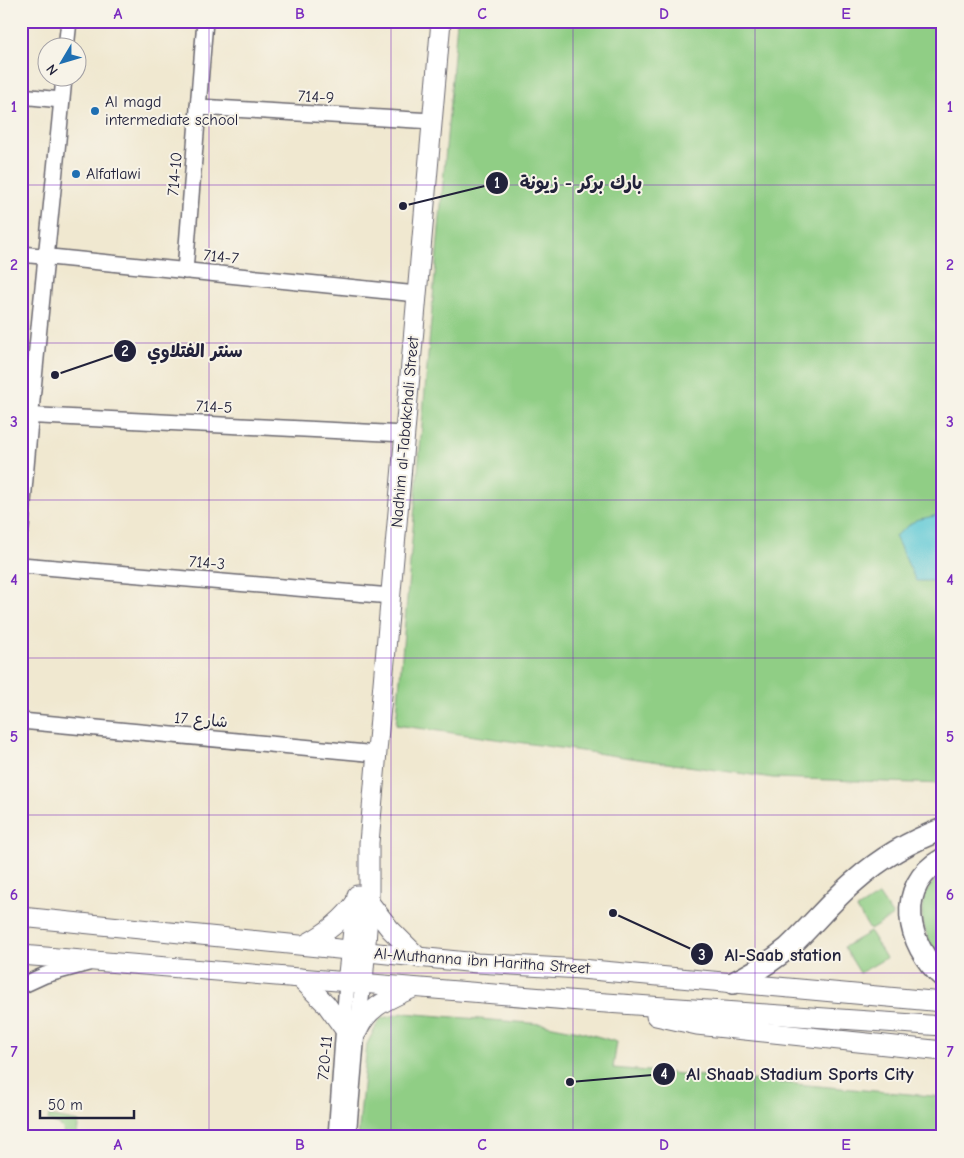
<svg xmlns="http://www.w3.org/2000/svg" width="964" height="1158" font-family="'Comic Neue','Playpen Sans Arabic',sans-serif">
<style>
.green{fill:#90ce85;stroke:#597860}
.water{fill:#5ec9d6;stroke:#407688}
.lines{fill:none;stroke-linecap:round;stroke-linejoin:round}
.minor-casing{stroke:#6a676f;stroke-width:18}
.major-casing{stroke:#6a676f;stroke-width:21}
.highway-casing{stroke:#6a676f;stroke-width:24}
.minor{stroke:#fff;stroke-width:15}
.major{stroke:#fff;stroke-width:19}
.highway{stroke:#fff;stroke-width:21}
.grid{fill:none;stroke:#7b2cbf;stroke-width:1;stroke-opacity:0.55}
.poi-dot{fill:#1f6fb2;stroke:#f7f3e8;stroke-width:2}
.labels{text-anchor:middle;dominant-baseline:central;stroke-width:4;stroke-linejoin:round;paint-order:stroke}
.street-label{font-size:16px;fill:#22223b;stroke:#f7f3e8}
.poi-label{font-size:16px;fill:#22223b;stroke:#f7f3e8;text-anchor:start}
.leader{fill:none;stroke:#22223b;stroke-width:2}
.callout-dot{fill:#22223b;stroke:#f7f3e8;stroke-width:2}
.mark-label{font-size:15px;text-anchor:middle;font-weight:bold;fill:#fff}
.callout-label{font-size:18px;text-anchor:middle;font-weight:bold;fill:#22223b;stroke:#f7f3e8;stroke-width:4;stroke-linejoin:round;paint-order:stroke}
.neatline{fill:none;stroke:#7b2cbf;stroke-width:2}
.grid-label{font-size:16px;text-anchor:middle;font-weight:bold;fill:#7b2cbf}
</style>
<rect width="100%" height="100%" fill="#f7f3e8"/>
<filter id="ink" filterUnits="userSpaceOnUse"><feTurbulence type="fractalNoise" baseFrequency=".02" numOctaves="2"/><feDisplacementMap in="SourceGraphic" scale="10" xChannelSelector="R" yChannelSelector="G"/><feConvolveMatrix kernelMatrix="1 2 1 2 8 2 1 2 1" color-interpolation-filters="sRGB"/></filter>
<filter id="wash" filterUnits="userSpaceOnUse"><feTurbulence type="fractalNoise" baseFrequency=".0096" numOctaves="4" result="noise"/><feDisplacementMap in="SourceGraphic" scale="20" xChannelSelector="R" yChannelSelector="G"/><feGaussianBlur stdDeviation="1.12" result="paint"/><feColorMatrix in="noise" values="0 0 0 0 0 0 0 0 0 0 0 0 0 0 0 0 0 1.4 0 .05"/><feComposite in="paint" operator="in"/></filter>
<g filter="url(#wash)">
<rect width="100%" height="100%" fill="#f0e8d0"/>
<g class="green">
<path d="M457,21H943V784L773,778L396,725Z"/>
<path d="M943,872V961C929,943 917,921 924,898C927,888 936,879 943,872Z"/>
<path d="M879,895L893,916L870,930L857,909Z"/>
<path d="M870,932L886,958L860,973L844,947Z"/>
<path d="M403,1013L542,1024L579,1031L617,1042L613,1068L943,1097V1137H358L367,1044L380,1019Z"/>
<path d="M49,1116L79,1122L76,1137H64L63,1129L59,1125L48,1121Z"/>
</g>
<path class="water" d="M943,514V581H916L895,536L916,520Z"/>
</g>
<g filter="url(#ink)">
<g class="lines">
<defs>
<g id="minor">
<path d="M66,48L69,21"/>
<path d="M21,96L61,100"/>
<path d="M198,107L432,121"/>
<path d="M21,254L417,294"/>
<path d="M185,271L205,21"/>
<path d="M21,415L405,434"/>
<path d="M21,529C32,378 50,228 64,78"/>
<path d="M21,565L391,596"/>
<path d="M21,721L377,754"/>
<path d="M21,986L45,975L88,963"/>
<path d="M336,1137L347,982"/>
<path d="M348,1137L357,1032L363,983"/>
</g>
<g id="major">
<path d="M369,902L390,929L419,958"/>
<path d="M21,917L477,963L581,969L943,1002"/>
<path d="M304,945C325,934 343,921 357,900"/>
<path d="M21,955L592,1002L943,1026"/>
<path d="M300,978L326,1004L345,1030"/>
<path d="M347,982L357,895"/>
<path d="M363,983L369,902V843L441,21"/>
<path d="M656,1016L697,1025L943,1051"/>
<path d="M357,1032C368,1006 389,999 413,988"/>
</g>
<g id="highway">
<path d="M943,859C894,886 906,945 943,977"/>
<path d="M733,983C753,973 771,962 788,948C811,927 831,901 855,881C881,858 910,841 943,829"/>
</g>
</defs>
<use href="#minor" class="minor-casing"/>
<use href="#major" class="major-casing"/>
<use href="#highway" class="highway-casing"/>
<use href="#minor" class="minor"/>
<use href="#major" class="major"/>
<use href="#highway" class="highway"/>
</g>
</g>
<path class="grid" d="M209,21V1137M391,21V1137M573,21V1137M755,21V1137M21,185H943M21,343H943M21,500H943M21,658H943M21,815H943M21,973H943"/>
<g class="poi-dot">
<circle cx="95" cy="111" r="5"/>
<circle cx="76" cy="174" r="5"/>
</g>
<g class="labels">
<g class="street-label">
<text transform="translate(316 97) rotate(3)">714-9</text>
<text transform="translate(175 174) rotate(-85)">714-10</text>
<text transform="translate(221 257) rotate(6)">714-7</text>
<text transform="translate(214 407) rotate(3)">714-5</text>
<text transform="translate(405 432) rotate(-85)">Nadhim al-Tabakchali Street</text>
<text transform="translate(207 563) rotate(5)">714-3</text>
<text transform="translate(201 720) rotate(5)">شارع 17</text>
<text transform="translate(482 961) rotate(4)">Al-Muthanna ibn Haritha Street</text>
<text transform="translate(325 1058) rotate(-85)">720-11</text>
</g>
<g class="poi-label">
<text x="105" y="102">Al magd<tspan x="105" dy="18">intermediate school</tspan></text>
<text x="86" y="174">Alfatlawi</text>
</g>
</g>
<path class="leader" d="M403 206L497 183M55 375L125 351M613 913L702 954M570 1082L664 1074"/>
<g class="callout-dot">
<circle cx="403" cy="206" r="5"/>
<circle cx="55" cy="375" r="5"/>
<circle cx="613" cy="913" r="5"/>
<circle cx="570" cy="1082" r="5"/>
<circle cx="497" cy="183" r="12"/>
<circle cx="125" cy="351" r="12"/>
<circle cx="702" cy="954" r="12"/>
<circle cx="664" cy="1074" r="12"/>
</g>
<g class="mark-label">
<text x="497" y="188">1</text>
<text x="125" y="356">2</text>
<text x="702" y="960">3</text>
<text x="664" y="1079">4</text>
</g>
<g class="callout-label">
<text x="581" y="189">بارك بركر - زيونة</text>
<text x="195" y="357">سنتر الفتلاوي</text>
<text x="783" y="961">Al-Saab station</text>
<text x="800" y="1080">Al Shaab Stadium Sports City</text>
</g>
<rect width="964" height="1158" fill="none" stroke="#f7f3e8" stroke-width="55"/>
<g transform="translate(62 62) rotate(232)"><circle r="24" fill="#f7f3e8" stroke="#a29fa3"/>
<path d="M0-4L9 19L0 12L-9 19Z" fill="#1f6fb2"/>
<text y="-8" font-size="14" font-weight="bold" text-anchor="middle" fill="#22223b">N</text>
</g>
<path d="M40 1110v8h94v-8" fill="none" stroke="#22223b" stroke-width="2.5"/>
<text x="48" y="1110" font-size="15" fill="#22223b" stroke="#f7f3e8" stroke-width="4" paint-order="stroke">50 m</text>
<rect x="28" y="28" width="908" height="1102" class="neatline"/>
<g class="grid-label">
<text x="118" y="19">A</text>
<text x="300" y="19">B</text>
<text x="482" y="19">C</text>
<text x="664" y="19">D</text>
<text x="846" y="19">E</text>
<text x="14" y="112">1</text>
<text x="950" y="112">1</text>
<text x="14" y="270">2</text>
<text x="950" y="270">2</text>
<text x="14" y="427">3</text>
<text x="950" y="427">3</text>
<text x="14" y="585">4</text>
<text x="950" y="585">4</text>
<text x="14" y="742">5</text>
<text x="950" y="742">5</text>
<text x="14" y="900">6</text>
<text x="950" y="900">6</text>
<text x="14" y="1057">7</text>
<text x="950" y="1057">7</text>
<text x="118" y="1150">A</text>
<text x="300" y="1150">B</text>
<text x="482" y="1150">C</text>
<text x="664" y="1150">D</text>
<text x="846" y="1150">E</text>
</g>
</svg>
